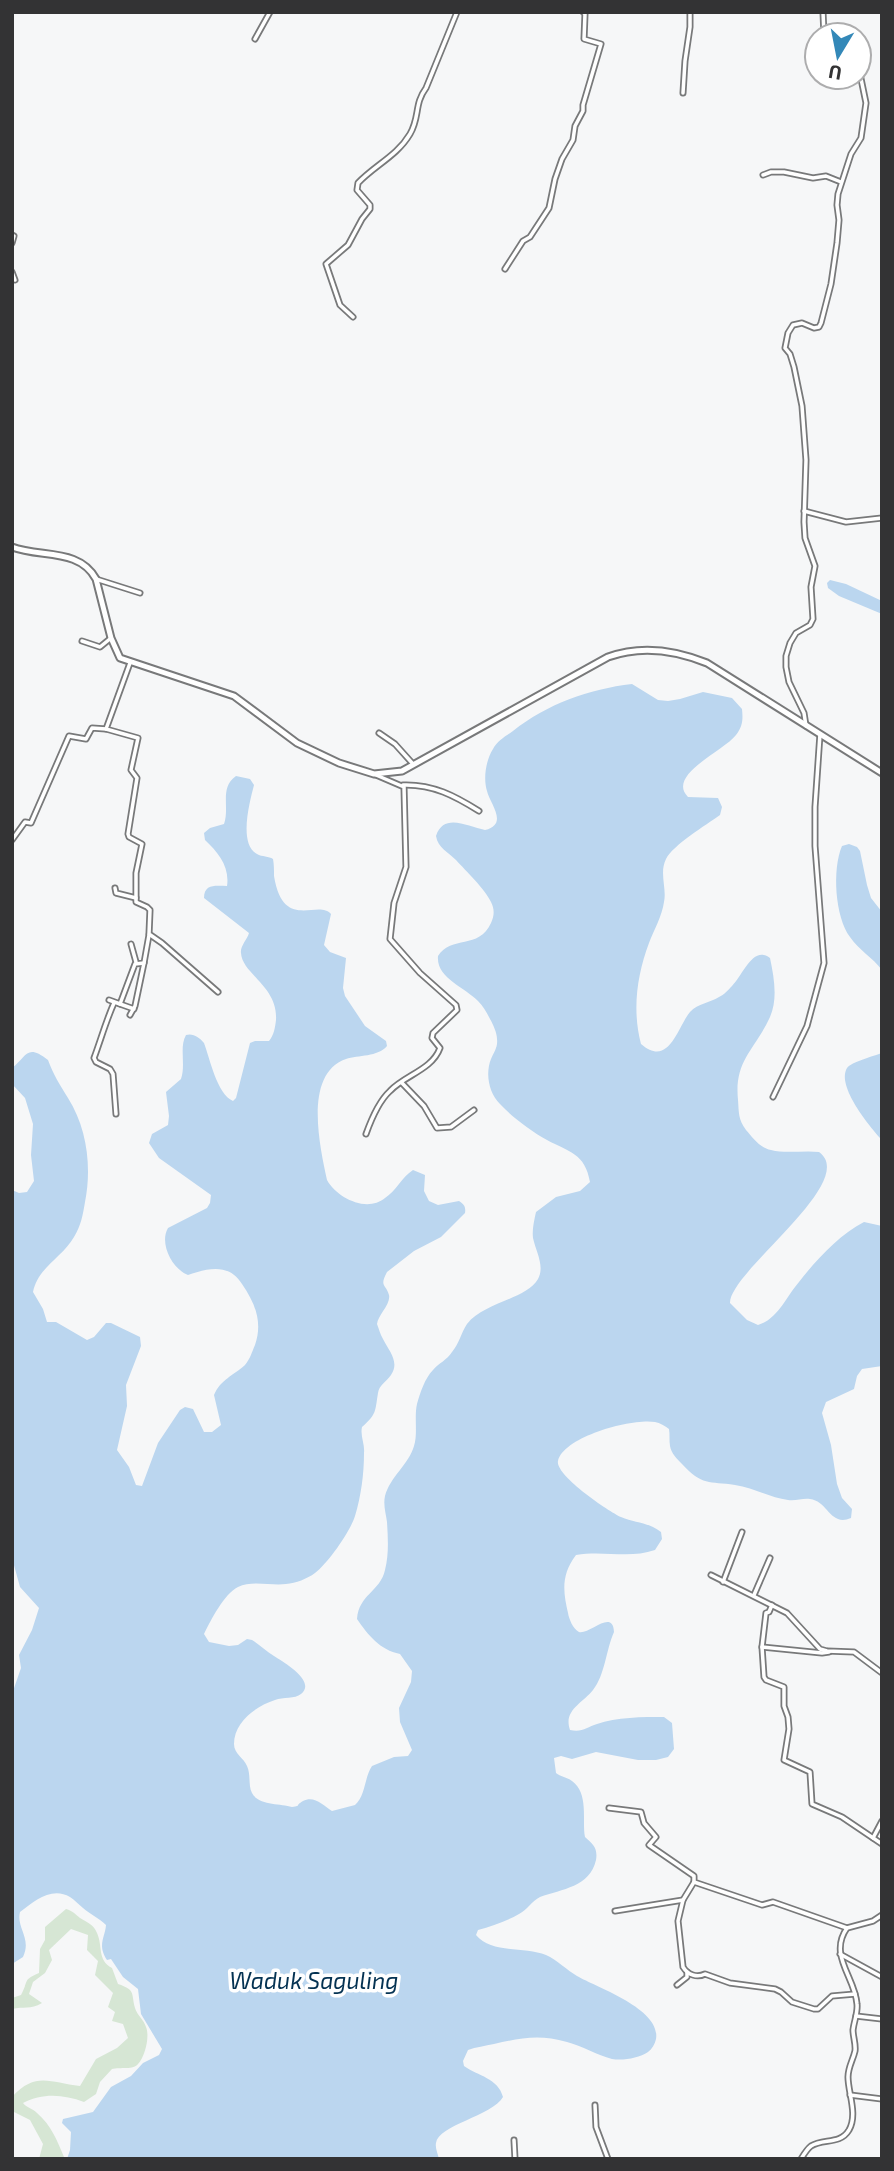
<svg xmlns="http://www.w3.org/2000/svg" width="894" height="2171" font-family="'Exo 2',sans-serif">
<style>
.green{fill:#d6e6d4}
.water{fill:#bbd6ef}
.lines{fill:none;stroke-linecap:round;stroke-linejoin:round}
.minor-casing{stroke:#78797a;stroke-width:7}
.secondary-casing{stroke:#78797a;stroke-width:9}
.minor{stroke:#fff;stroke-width:3.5}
.secondary{stroke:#fff;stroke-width:5}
.labels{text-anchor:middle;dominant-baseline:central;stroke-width:7;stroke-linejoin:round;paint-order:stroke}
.water-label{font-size:23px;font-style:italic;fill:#043252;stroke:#fff}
</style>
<rect width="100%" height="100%" fill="#f6f7f8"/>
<path class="green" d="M66,1909C73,1911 75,1914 80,1918C87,1922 94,1925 97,1933C103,1946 97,1960 112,1968L118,1984C136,1990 131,1993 135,2008C137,2015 144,2020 146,2027C150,2036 145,2057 138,2064C134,2070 120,2067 112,2069L100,2082L96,2094L84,2102C63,2094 42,2093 23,2103C27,2108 32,2108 37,2113C51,2125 57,2140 64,2157L39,2159L43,2144L30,2120L12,2111V2097C36,2071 50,2083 80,2086L96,2059L117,2048L128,2038L123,2024L112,2021L115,2012L108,2007L113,1993L95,1975L98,1961L87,1950L88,1935L71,1929L49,1950L52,1960L45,1973L33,1982L29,1994L42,2003C30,2010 24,2006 12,2009V1998L21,1995C29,1981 22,1980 39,1973L40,1949L45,1940V1927Z"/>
<g class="water">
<path d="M830,580L846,584L882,601V614L839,596L828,588L827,583Z"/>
<path d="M632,684L658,700L668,701L680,699L703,692L732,698L742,709C743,719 743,726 736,735C724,751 666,775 688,797L718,798L722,807L720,815C706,825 673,845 666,859C659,873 667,888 664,902C662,916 654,930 649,943C637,975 632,1010 641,1044C669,1068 677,1028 690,1012C698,1003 710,1003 719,997C724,995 728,990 732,986C743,975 753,945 770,958C774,977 778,999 770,1017C755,1050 734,1060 738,1100C739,1113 738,1119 746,1130C753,1138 760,1148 771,1150C786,1154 804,1150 819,1152C860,1181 729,1272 730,1303L747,1320L758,1325C778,1319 786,1297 799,1282C816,1260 839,1235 864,1222L882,1226V1366L862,1369L857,1376L854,1389L826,1402L822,1413L831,1445L837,1484L842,1498L852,1509L851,1518C830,1527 828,1501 810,1499C803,1498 796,1501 788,1500C771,1498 754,1488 735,1485C709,1481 702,1486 682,1464C677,1459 671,1453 670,1446C669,1440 670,1435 669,1429C665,1426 660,1423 655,1422C633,1418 564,1436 558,1461C555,1475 608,1511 621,1517C635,1523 648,1522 661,1532L662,1539L655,1550C629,1559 603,1550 576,1555C561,1575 563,1591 568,1613C569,1619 573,1629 579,1632C589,1635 613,1608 614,1632C606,1650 605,1675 593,1690C583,1703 563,1710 570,1730C582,1733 587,1727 597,1724C616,1717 643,1717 664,1717L672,1723L674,1749L668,1757L656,1760H638L596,1752L572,1759L561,1756L554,1758L556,1773C561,1777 567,1777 572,1781C589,1793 582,1821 585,1837C593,1844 598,1848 596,1860C590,1887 562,1889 540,1897C532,1901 527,1910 519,1914C507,1921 492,1926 478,1930L476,1935C491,1954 525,1946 546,1955C557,1960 567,1970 577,1976C598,1988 661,2009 656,2039C655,2044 652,2049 648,2052C639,2058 623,2061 612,2059C597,2055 582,2046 567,2042C539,2034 521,2038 494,2044C485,2046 476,2047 468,2050L463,2061L464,2066C478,2076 498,2078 503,2097C492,2116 438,2125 436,2143C435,2148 438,2154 439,2159H67L70,2150L71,2132L62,2123L63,2119L93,2112L111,2087L131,2076L143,2063L159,2055L162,2049L141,2014L138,1989L123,1977L111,1959L107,1960C97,1945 105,1938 106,1925C99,1918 90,1914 83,1908C78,1904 75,1900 70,1897C52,1886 34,1901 20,1912C16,1928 32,1938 23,1957L12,1964V1694L21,1668L19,1655L32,1630L39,1608L20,1587L12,1558V1190L19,1193L27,1192L34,1181L31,1155L33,1124L25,1098L12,1084V1068C27,1057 26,1043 48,1060C53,1074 60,1085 68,1098C87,1128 92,1167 85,1202C83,1214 81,1226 74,1237C62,1258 38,1267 33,1292L43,1309L47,1322H56L87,1340L94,1337L106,1323H111L140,1337L141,1346L126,1385L127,1406L117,1450L129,1467L136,1485L142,1486L158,1443L180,1410L185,1407L193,1409L204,1432H212L221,1425L214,1395C221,1379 233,1376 245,1365C250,1359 252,1352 255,1345C263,1322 255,1303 242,1284C229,1263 208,1268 188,1275C172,1269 159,1243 168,1228L207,1208L210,1203L211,1195L159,1158L149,1143L152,1134L168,1125L169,1116L166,1092L181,1079C186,1065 179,1047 186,1035C193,1033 199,1037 204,1043C210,1059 217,1094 233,1101L236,1098L250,1043L255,1041H269C274,1035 275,1028 276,1020C278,986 242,974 241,953C240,946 247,940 249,933L204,898C204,883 217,886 227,886C230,867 218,852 205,840L204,833L210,828L224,824C230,807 219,788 236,776L250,779L254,785C250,801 238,844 257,854C262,857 269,856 273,859C274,864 274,870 274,876C283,932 318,899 331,914L324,945L330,952L346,958L343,988L345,996L365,1026L386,1041L387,1046C378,1057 358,1055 346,1059C303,1074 320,1147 327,1180C337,1198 367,1213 385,1198C396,1191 402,1177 413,1170L425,1175L424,1191L429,1201L438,1205L459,1201C464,1204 466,1207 465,1213L441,1237L414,1251L387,1272C379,1287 386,1284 389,1295C391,1304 378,1315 377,1324C379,1329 380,1334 383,1339C389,1351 400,1362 391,1375C386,1382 379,1385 378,1393C375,1411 377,1414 362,1427C360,1436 365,1444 364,1453C364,1474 361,1496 355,1516C350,1532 328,1563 315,1573C307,1579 296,1583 286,1584C271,1586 252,1580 238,1587C224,1594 211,1620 204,1634L209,1642L229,1646L238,1645L247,1639L252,1640C260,1645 266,1651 274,1656C283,1662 317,1681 301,1694C295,1699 283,1697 275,1700C256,1706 234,1722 234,1744C234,1754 244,1758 247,1766C251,1774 248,1786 252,1793C259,1806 280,1803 292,1807C303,1805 293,1807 303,1801C314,1795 323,1805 332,1811L355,1805C366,1795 364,1778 372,1766L394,1757L408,1756L412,1750L400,1722L399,1708L411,1682L412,1671L400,1654C380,1650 368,1635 357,1619C359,1594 380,1592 385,1570C389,1554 388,1539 387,1522C386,1514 383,1505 385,1496C390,1477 409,1464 414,1446C418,1434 414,1417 417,1404C420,1393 425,1378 433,1370C439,1363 447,1360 452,1352C459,1344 461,1333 467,1324C484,1302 527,1299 538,1279C545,1266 536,1252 533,1238C532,1230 534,1221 536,1212L556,1197L580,1191L590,1182C585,1153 569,1152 547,1140C531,1131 512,1117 500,1104C489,1093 485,1074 491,1059C494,1052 498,1047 497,1039C497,1033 493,1024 490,1019C487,1013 483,1006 478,1001C465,987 436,978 438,956C451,935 479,950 491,923C494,916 495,910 491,902C485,889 466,871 456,860C448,852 438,848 436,836C444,812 468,827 485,830C509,824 490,804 487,791C483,778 486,760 493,749C497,741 506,736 513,731C547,704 589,689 632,684Z"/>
<path d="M849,844L857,847L860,851L867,885L871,898L882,912V970C873,958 859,950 850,937C835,917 832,869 842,846Z"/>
<path d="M882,1053V1140C870,1127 836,1086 847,1068C851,1062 874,1056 882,1053Z"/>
</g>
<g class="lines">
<defs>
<g id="minor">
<path d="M823,12L824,35"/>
<path d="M255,39L270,12"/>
<path d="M683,93L685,61L690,27V12"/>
<path d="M763,175L771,172H784L813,178L826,176L841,182"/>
<path d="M12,235L14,236L12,243"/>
<path d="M505,269L523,241L530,237L549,208L555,179L562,159L573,140L575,126L583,111V105L601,44L584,39L585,14L583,12"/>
<path d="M12,272L15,280"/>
<path d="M353,317L340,305L326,264L348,245L362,219L370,209V205L357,190L358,183C375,165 397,156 410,134C420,117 414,104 426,88L457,12"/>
<path d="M804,511L846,522L882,518"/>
<path d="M96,579L140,593"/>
<path d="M82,641L100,647L111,638"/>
<path d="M130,663L106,729L138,738L131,770L137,778L128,834L129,837L142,844L136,873V902L147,907L150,910L149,934L162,943L218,992"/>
<path d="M806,726L804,713L789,682L786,667V656L790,643L796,633L810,625L813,619L811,587L815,566L805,538L804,522L806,460L802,406L794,367L790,354L785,348L788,333L793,325L802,323L814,328L819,327L821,323L831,284L837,243L839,220L837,205L838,194L851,154L861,138L866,103L859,69"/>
<path d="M379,733L395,744L413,764"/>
<path d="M403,785C433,784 455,796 479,811"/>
<path d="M12,840L25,822L31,823L69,736L86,739L92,728L106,729"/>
<path d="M115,888L116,893L136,898"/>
<path d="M131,944L136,962"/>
<path d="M109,1000L120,1004L135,964L144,963L149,935"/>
<path d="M114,1003C106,1021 101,1039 94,1058L96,1062L110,1069L113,1074L116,1114"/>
<path d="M120,1004L134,1009"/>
<path d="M130,1015L135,1006L144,963"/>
<path d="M402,1083L424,1106L437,1128L451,1127L474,1110"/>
<path d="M773,1097L807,1026L824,963L815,846V807L820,734"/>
<path d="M366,1134C371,1120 379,1101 390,1091C405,1075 432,1070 440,1048L432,1038L433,1033L457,1010L456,1005L420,973L390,939L394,903L406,867L404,787L376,775"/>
<path d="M711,1575L787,1613L820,1649L827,1651L854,1652L882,1673"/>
<path d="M723,1582L742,1532"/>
<path d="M754,1595L770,1558"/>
<path d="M772,1605L769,1612L766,1613L762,1647L764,1677L766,1680L784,1687V1706L788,1717L789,1729L784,1760L810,1772L812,1804L842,1817L882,1844"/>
<path d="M762,1647L822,1653L829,1652"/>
<path d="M609,1808L641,1812L644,1823L656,1837L649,1845L694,1876V1882L762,1905L773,1902L847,1928"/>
<path d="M873,1838L882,1821"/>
<path d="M683,1900L678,1921L683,1967C688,1975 697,1978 705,1974L730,1983L775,1989L781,1992L792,2002L814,2009H818L832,1996L855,1994"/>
<path d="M615,1911L683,1900L694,1882"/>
<path d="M840,1954L882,1977"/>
<path d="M677,1985L687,1977V1972"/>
<path d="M856,2016L882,2019"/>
<path d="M850,2095L882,2099"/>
<path d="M595,2105L596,2127L608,2159"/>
<path d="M514,2140L515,2159"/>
<path d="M801,2159C804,2154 807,2149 811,2146C823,2138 840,2145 849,2130C858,2114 848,2093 848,2077C848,2067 853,2060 855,2051C856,2044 853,2037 853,2030C854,2021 858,2013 857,2004C855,1977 828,1955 847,1928L873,1921L882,1915"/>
</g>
<path id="secondary" d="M12,547C41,558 79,548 96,579L111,638L120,658L234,696L297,743L339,763L374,774L402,771L608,657C641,645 675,650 707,663L882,773"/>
</defs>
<use href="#minor" class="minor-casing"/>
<use href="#secondary" class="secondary-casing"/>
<use href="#minor" class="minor"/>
<use href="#secondary" class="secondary"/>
</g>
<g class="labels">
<g class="water-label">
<text x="314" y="1980">Waduk Saguling</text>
</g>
</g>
<rect width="894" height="2171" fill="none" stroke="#333334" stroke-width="28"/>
<g transform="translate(838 56) rotate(190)"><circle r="33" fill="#ffffff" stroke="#adadae" stroke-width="2"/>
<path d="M0-5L12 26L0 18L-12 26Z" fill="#3388b8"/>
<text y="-10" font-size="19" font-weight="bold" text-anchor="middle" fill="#333334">U</text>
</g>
</svg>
